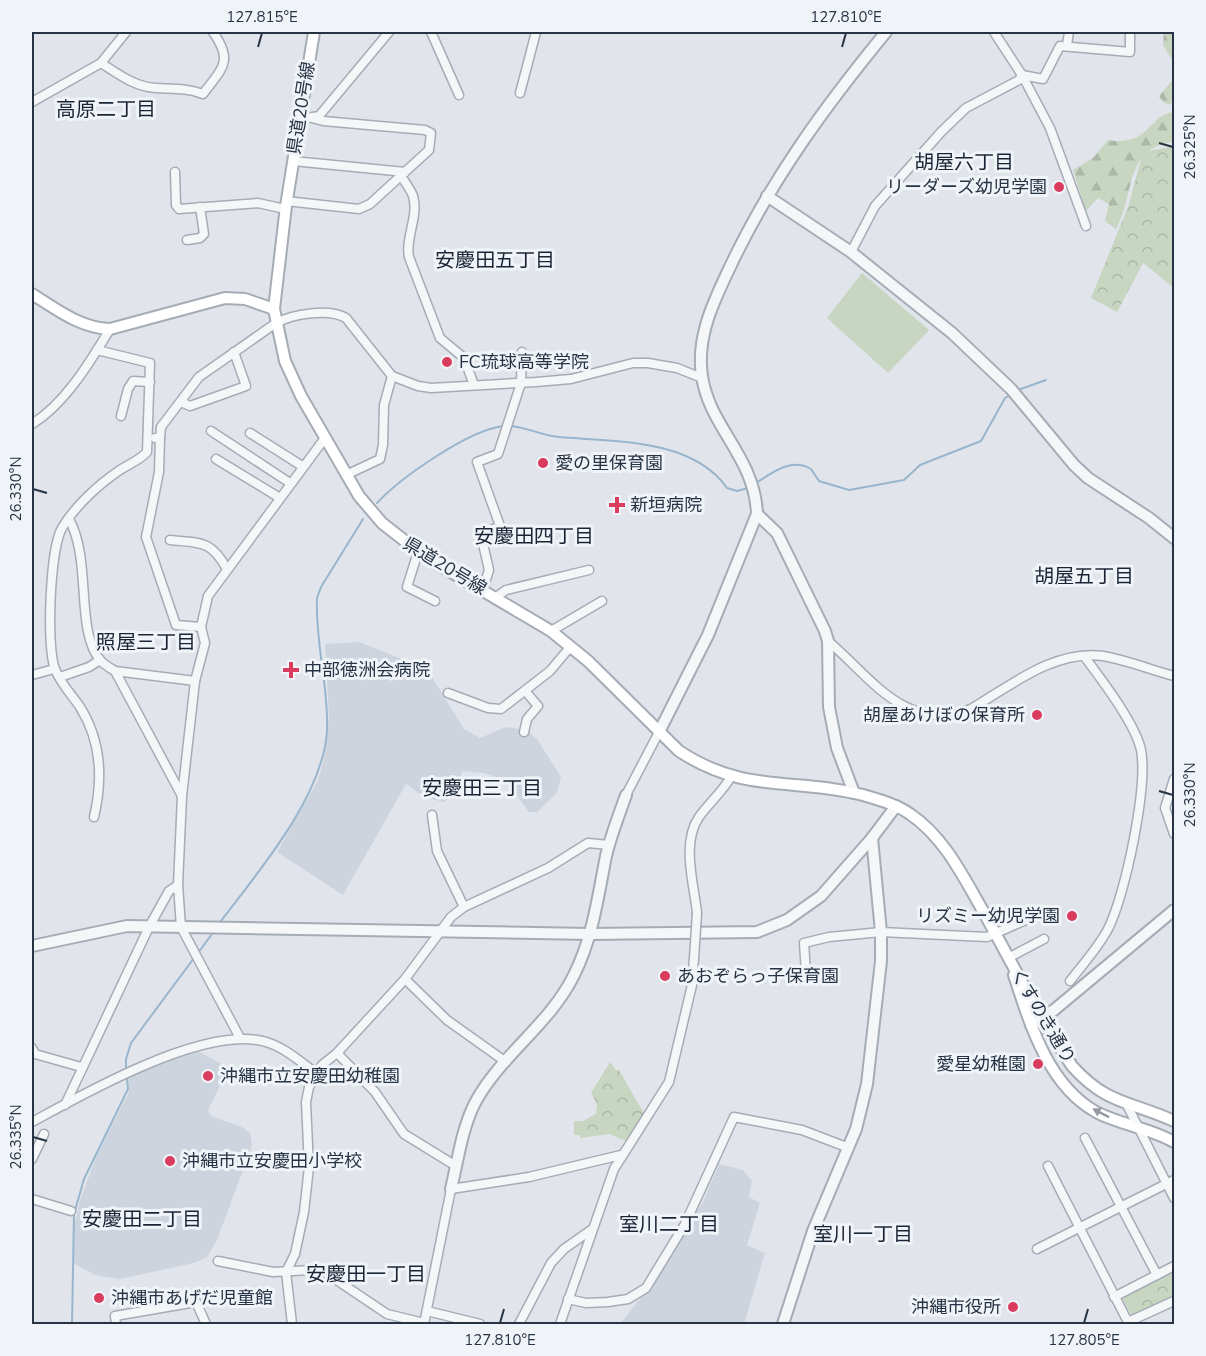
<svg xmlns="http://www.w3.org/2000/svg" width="1206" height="1356" font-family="'Nunito Sans','Noto Sans JP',sans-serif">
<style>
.built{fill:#ced4dd}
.green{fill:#c7d5c1}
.forest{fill:url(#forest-firs)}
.park{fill:url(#park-crowns)}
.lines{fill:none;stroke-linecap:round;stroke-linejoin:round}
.stream{stroke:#99b5cd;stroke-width:2}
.minor-casing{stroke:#a5acb6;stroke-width:11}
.tertiary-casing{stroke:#a5acb6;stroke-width:14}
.secondary-casing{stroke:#a5acb6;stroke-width:14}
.minor{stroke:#f4f6f8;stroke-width:8}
.tertiary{stroke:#f4f6f8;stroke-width:10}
.secondary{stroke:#fff;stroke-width:10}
.minor-bridge-casing{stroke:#a5acb6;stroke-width:11;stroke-linecap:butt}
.minor-bridge{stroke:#f4f6f8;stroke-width:8}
.oneway{fill:#9399a2}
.ticks{fill:none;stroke:#273344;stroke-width:2}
.poi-dot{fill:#d93c5c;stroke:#f0f4f8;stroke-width:2}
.labels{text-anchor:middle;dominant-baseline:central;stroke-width:6;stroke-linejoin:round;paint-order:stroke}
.street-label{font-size:18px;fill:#273344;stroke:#f0f4f8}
.poi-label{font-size:18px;fill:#273344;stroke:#f0f4f8;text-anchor:start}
.neighbourhood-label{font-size:20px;fill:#1a2434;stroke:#f0f4f8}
.neatline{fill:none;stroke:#273344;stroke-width:2}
.ticks-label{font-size:15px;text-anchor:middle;fill:#273344}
</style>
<defs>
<pattern id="forest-firs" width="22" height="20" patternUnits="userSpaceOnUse" patternTransform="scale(1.5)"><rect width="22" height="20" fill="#c7d5c1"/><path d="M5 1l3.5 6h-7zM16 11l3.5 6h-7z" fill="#abb7a7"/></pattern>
<pattern id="park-crowns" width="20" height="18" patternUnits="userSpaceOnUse" patternTransform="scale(1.5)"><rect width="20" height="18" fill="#c7d5c1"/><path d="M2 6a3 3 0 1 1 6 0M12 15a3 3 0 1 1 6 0" fill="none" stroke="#abb7a7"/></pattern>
</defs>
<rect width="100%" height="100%" fill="#e1e5eb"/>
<g class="built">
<path d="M359,642L427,669L464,729L480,738L506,727L526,730L537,739L561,777L557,793L537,812H529L506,780L483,773L462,771L456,793L444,802L424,797L406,784L343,895L277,852L318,780L324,759L329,718L325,644Z"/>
<path d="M194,1049L229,1068L208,1110L211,1116L242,1127L250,1133L252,1146L217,1240L207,1257L194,1263L120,1279L95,1275L73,1263V1232L80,1200L97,1155L129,1092V1077Z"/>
<path d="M719,1164L743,1170L752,1181L749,1197L760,1203L747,1245L765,1253L744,1324H620L650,1286L703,1202Z"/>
</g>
<path class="green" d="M862,273L929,330L888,373L827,318Z"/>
<g class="forest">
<path d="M1164,32H1174V63L1163,45Z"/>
<path d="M1174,78V96L1170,105L1163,102L1159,96Z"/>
<path d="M1174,112V142C1124,147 1135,195 1116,229L1105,221L1109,204L1098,198L1086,211L1073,170L1093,158L1108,140C1151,147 1148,114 1174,112Z"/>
</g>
<g class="park">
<path d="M1174,146V288L1143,263L1117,312L1091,298L1128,207L1143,152Z"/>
<path d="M610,1062L616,1070H619L646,1117L629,1142L609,1134L580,1138V1135H574V1121H583L596,1114L597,1104L591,1093Z"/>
<path d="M1174,1269V1298L1135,1315L1130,1313L1123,1299L1124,1294Z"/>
</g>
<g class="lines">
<g class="stream">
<path d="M1018,390L1046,380"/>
<path d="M510,426C527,427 543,436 559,437C614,442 692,438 727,488L737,491L748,488"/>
<path d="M756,483C772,473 791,457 811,469L819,481L849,490L904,480L920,465L981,441L1005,398L1010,395"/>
<path d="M377,503C400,478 470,429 504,426"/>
<path d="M221,921C259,871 323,796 327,731C329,687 315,643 317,598L321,587L363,519"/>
<path d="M198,953L212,934"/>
<path d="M126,1071V1059L131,1043L194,958"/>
<path d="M72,1324L74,1214L84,1179L128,1089L127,1077"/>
</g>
<defs>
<g id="minor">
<path d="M431,32L459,95"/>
<path d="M994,32L1022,75L1050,128L1086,226"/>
<path d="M1067,45L1069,32"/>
<path d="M101,63C118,74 135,87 156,88C173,89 187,88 203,94C222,68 234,62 213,32"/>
<path d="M1022,75L1043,79L1060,46L1130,52V32"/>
<path d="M520,93L536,32"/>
<path d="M32,102L101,63L126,32"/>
<path d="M300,119L319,116L389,32"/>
<path d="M293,161L405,172"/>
<path d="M175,172L176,205L179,209L258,203L285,209"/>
<path d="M401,176C405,182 411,190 413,196C419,216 405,238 409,257L440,338L464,358L474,385"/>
<path d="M286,201L359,209L370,204L429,150L431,133L425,130L323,121L312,118"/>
<path d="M187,240L200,238L204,234L200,207"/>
<path d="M851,252L875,206L942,131L966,108L1019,80L1022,75"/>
<path d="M181,402L190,406L246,386L234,352"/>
<path d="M121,416L128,389L133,381L150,382"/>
<path d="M32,424C65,404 90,362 110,329"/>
<path d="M211,431L290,483"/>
<path d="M250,433L302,466"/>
<path d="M155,438H160L159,472L146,537L176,625L201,627"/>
<path d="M160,438L161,427L199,377L276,323C293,314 329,308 346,318L392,376L418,386L431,388L536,382L571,379L633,363H648L677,368L702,378"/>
<path d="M216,459L280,498"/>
<path d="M346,475L380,459L383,445L384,405L392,376"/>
<path d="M69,519C92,560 75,630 100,660C103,664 110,668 115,671L182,796"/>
<path d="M170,540C201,543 211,540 227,569"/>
<path d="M418,552L407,587L435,601"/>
<path d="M483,589L489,570L481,535L500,526L477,462L498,454L521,383L522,352"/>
<path d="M496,597L506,590L589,570"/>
<path d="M551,631L602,601"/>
<path d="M828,641C871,677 905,734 971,709C1010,686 1055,649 1103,656C1127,660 1151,670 1174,676"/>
<path d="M115,671L195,681"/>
<path d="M32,675L54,669"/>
<path d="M60,677L89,667L100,660"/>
<path d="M448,693L488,708L501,709L550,671L571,646"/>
<path d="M524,732L527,719L538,706L526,692"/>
<path d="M1174,779L1165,808L1174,834"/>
<path d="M626,795L659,732"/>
<path d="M432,815L437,851L464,907"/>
<path d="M94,817C103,779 102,742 80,707C72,695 60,683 55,669C46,646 50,549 62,528C75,506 99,484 120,470C129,464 140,460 147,452L150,363L97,350"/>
<path d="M697,913C694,884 681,843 699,817C709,803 722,792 731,777"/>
<path d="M1008,958L1044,939"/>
<path d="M806,973L804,943L829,937L881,932L987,937L1035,916"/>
<path d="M405,979L447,1020L506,1062"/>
<path d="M1070,981C1083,964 1098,948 1108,929C1125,896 1148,787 1141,750C1135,723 1101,679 1084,656"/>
<path d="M240,1038L181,927L178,885L182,796L195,681L205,643L201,627L208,596L325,438"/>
<path d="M32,1048L35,1054L81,1067"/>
<path d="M337,1053L375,1092L404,1134L456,1166"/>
<path d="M65,1105L149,927L169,891L178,885"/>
<path d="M1127,1105L1174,1198"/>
<path d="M32,1122C87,1092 195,1031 257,1040C280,1043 298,1060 316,1073"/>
<path d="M1085,1138L1157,1275"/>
<path d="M32,1159L44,1134"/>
<path d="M1048,1166L1129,1324"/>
<path d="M32,1199L71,1211"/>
<path d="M1037,1249L1174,1180"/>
<path d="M218,1261L273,1272L312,1270L326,1273L387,1314L424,1323"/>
<path d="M1114,1297L1174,1266"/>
<path d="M568,1299L586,1303L608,1302L628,1299L646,1288L685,1224L734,1117L802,1130L849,1148"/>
<path d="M427,1311L480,1324"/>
<path d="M1128,1322L1174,1301"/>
<path d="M116,1324L115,1316L196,1302L206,1324"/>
<path d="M292,1324L286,1272L295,1254L304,1212L309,1167L306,1102L309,1087L322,1065L337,1053L405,979L451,917L464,907L548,868L588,843L609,845"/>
<path d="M424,1324L451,1189L529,1177L621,1155"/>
<path d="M519,1324L551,1263L564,1249L591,1230"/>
<path d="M560,1324L614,1169L669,1082L692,985L694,958"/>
</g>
<g id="tertiary">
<path d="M767,196L851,252L952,333L1011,389L1074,465L1088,478L1149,518L1174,538"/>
<path d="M757,514L777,533L825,631L828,641L829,707L837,748L854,793"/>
<path d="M659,732L708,635L757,514C755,457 709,427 702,376C696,336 714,301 730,267C771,180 826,105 886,32"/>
<path d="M32,946L127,926L590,934L757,932L787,920L821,896L872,838L896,806"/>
<path d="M1031,1025L1054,1010L1174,910"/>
<path d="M451,1189C458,1160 462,1127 476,1101C502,1054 550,1024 574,975C593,937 598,896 606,856C611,835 619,815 626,795"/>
<path d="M783,1324L813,1231L856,1129L867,1084L881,961V932L872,838"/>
</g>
<g id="secondary">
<path d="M314,32L286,206L274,309L285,361L301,396L359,496L382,523L424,556L551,631L588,661L679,751C746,795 794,777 863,795C879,800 896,804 910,814C944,837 963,876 983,911C1012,963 1039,1017 1072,1066C1107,1105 1130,1101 1174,1121"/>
<path d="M32,294C56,309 80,328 110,329L225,298L245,299L274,309"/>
<path d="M1014,975C1030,1024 1048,1085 1096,1112C1121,1125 1150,1128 1174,1142"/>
</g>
</defs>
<use href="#minor" class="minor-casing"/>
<use href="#tertiary" class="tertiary-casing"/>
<use href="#secondary" class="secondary-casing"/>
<use href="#minor" class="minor"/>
<use href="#tertiary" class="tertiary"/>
<use href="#secondary" class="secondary"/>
<defs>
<path id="minor-bridge" d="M694,958L697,913"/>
</defs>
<use href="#minor-bridge" class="minor-bridge-casing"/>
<use href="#minor-bridge" class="minor-bridge"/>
</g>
<defs><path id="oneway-solid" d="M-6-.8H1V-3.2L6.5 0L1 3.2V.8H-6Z" transform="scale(1.5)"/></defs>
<use class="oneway" href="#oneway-solid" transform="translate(1101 1113) rotate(-153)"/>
<path class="ticks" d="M258,47L262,33M842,47L846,33M1159,143L1173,147M33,489L47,493M1159,791L1173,795M33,1137L47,1141M500,1323L504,1309M1084,1323L1088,1309"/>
<g class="poi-dot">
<circle cx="1059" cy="187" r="6"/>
<circle cx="447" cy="362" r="6"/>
<circle cx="543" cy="463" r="6"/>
<path d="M614 496h6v6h6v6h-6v6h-6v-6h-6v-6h6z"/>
<path d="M288 661h6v6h6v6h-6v6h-6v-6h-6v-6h6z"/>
<circle cx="1037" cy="715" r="6"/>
<circle cx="1072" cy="916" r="6"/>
<circle cx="665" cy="976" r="6"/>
<circle cx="1038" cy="1064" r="6"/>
<circle cx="208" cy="1076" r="6"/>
<circle cx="170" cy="1161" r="6"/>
<circle cx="99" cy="1298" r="6"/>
<circle cx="1013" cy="1307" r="6"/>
</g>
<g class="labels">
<g class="street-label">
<text transform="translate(301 108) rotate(-81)">県道20号線</text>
<text transform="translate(445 566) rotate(31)">県道20号線</text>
<text transform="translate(1043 1016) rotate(59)">くすのき通り</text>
</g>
<g class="poi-label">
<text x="1047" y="187" text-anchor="end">リーダーズ幼児学園</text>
<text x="459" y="362">FC琉球高等学院</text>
<text x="555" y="463">愛の里保育園</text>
<text x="630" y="505">新垣病院</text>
<text x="304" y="670">中部徳洲会病院</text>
<text x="1025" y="715" text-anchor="end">胡屋あけぼの保育所</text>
<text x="1060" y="916" text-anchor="end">リズミー幼児学園</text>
<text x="677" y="976">あおぞらっ子保育園</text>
<text x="1026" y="1064" text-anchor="end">愛星幼稚園</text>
<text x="220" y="1076">沖縄市立安慶田幼稚園</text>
<text x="182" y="1161">沖縄市立安慶田小学校</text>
<text x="111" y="1298">沖縄市あげだ児童館</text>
<text x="1001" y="1307" text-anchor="end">沖縄市役所</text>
</g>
<g class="neighbourhood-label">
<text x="106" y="109">高原二丁目</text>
<text x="964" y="162">胡屋六丁目</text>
<text x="495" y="260">安慶田五丁目</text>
<text x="534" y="536">安慶田四丁目</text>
<text x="1084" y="576">胡屋五丁目</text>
<text x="146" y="642">照屋三丁目</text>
<text x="482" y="788">安慶田三丁目</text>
<text x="142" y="1219">安慶田二丁目</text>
<text x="669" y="1224">室川二丁目</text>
<text x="863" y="1234">室川一丁目</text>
<text x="366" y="1274">安慶田一丁目</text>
</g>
</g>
<rect width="1206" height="1356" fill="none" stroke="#f0f4f8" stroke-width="66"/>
<rect x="33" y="33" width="1140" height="1290" class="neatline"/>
<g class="ticks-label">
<text x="262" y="22">127.815°E</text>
<text x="846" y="22">127.810°E</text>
<text transform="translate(1190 147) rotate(-90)" y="5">26.325°N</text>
<text transform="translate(16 489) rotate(-90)" y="5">26.330°N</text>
<text transform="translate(1190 795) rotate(-90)" y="5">26.330°N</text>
<text transform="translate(16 1137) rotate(-90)" y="5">26.335°N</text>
<text x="500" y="1345">127.810°E</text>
<text x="1084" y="1345">127.805°E</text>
</g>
</svg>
